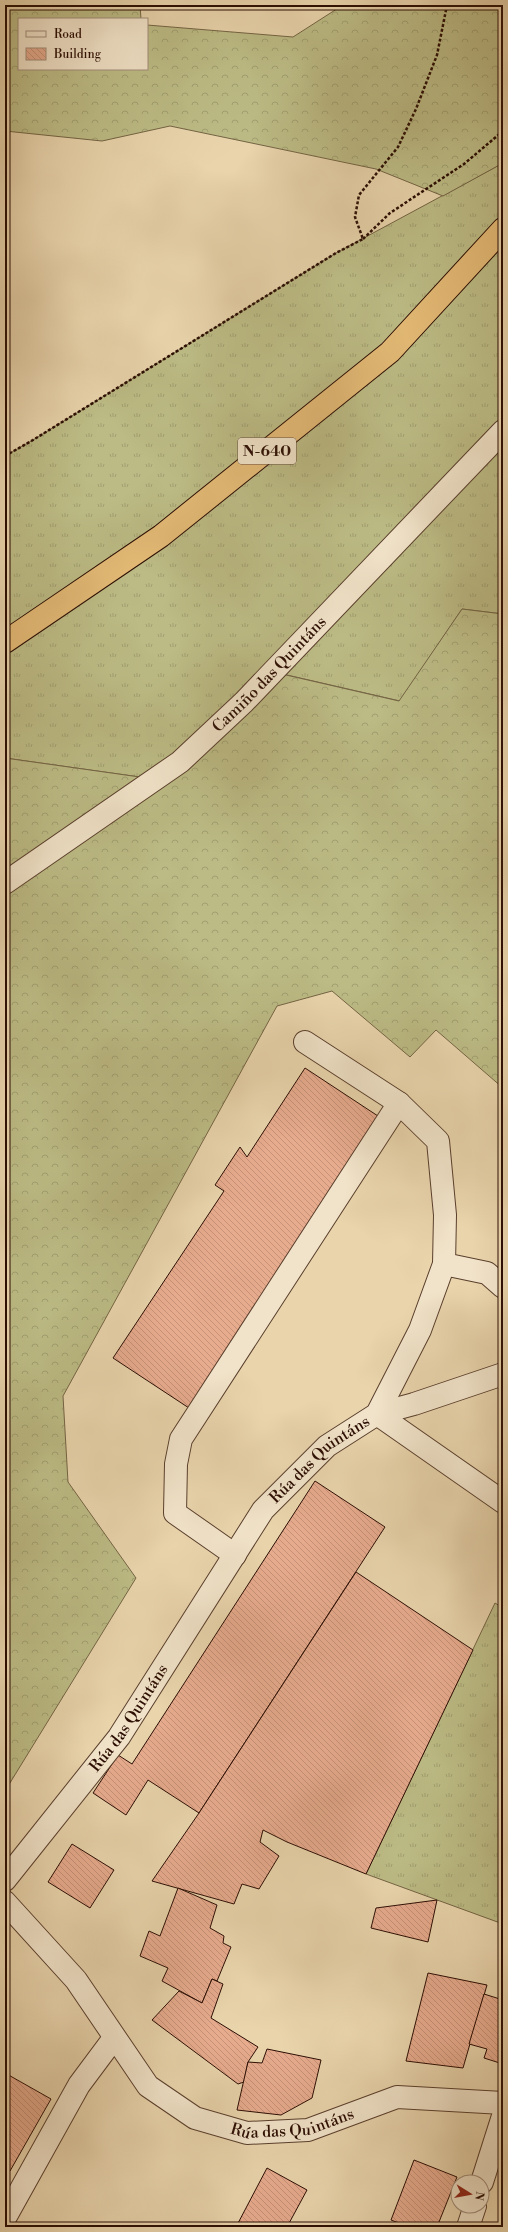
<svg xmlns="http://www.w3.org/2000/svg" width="508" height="2232" font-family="'Libre Bodoni',serif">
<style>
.grass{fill:url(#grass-tufts);stroke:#746444}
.forest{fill:url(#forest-crowns);stroke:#746444}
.building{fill:url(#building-back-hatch);stroke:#2b0d03}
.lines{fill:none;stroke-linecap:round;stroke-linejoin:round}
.minor-casing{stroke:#5a3f2d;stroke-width:24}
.highway-casing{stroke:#2b0d03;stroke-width:24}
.path{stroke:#2b0d03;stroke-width:2.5;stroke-dasharray:3 2;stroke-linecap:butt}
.minor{stroke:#f1e3c9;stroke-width:22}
.highway{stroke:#e4ba76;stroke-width:22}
.labels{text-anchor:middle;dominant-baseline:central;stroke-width:3.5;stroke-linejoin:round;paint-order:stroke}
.shield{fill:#f1e3c9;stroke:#664d3e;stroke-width:1}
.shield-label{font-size:15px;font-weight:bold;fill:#2b0d03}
.street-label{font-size:16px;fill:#2b0d03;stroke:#f1e3c9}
</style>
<defs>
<pattern id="grass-tufts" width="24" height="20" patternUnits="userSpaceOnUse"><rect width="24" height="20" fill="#bcbb85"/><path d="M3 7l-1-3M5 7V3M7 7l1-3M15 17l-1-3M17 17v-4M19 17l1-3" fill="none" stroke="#a2a071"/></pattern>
<pattern id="forest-crowns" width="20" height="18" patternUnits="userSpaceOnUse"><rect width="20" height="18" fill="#bcbb85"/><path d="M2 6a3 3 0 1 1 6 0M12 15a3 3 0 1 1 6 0" fill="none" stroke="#a2a071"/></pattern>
<pattern id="building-back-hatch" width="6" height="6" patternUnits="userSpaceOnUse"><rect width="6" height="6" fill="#e7ab8e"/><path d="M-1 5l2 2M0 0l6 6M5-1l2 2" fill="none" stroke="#c69279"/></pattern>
</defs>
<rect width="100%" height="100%" fill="#e9d4ac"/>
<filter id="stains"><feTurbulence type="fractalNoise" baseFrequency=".005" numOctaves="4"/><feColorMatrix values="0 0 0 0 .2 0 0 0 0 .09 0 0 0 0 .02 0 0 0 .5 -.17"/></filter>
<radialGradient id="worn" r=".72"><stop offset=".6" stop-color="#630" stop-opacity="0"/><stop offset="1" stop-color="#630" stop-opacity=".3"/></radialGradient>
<g class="grass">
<path d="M503,163V614L462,609L400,701L274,672L154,779L5,758V456L33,440L336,253Z"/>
<path d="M495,1603L503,1608V1924L366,1874Z"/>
</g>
<g class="forest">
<path d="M5,5H140L141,19H19V69H147V25L293,37L343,5H503V163L443,196L376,169L170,126L102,141L5,131Z"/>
<path d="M462,609L503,614V1088L436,1030L410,1057L332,991L277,1006L63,1396L68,1482L136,1578L5,1791V758L154,779L273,672L399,701Z"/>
</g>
<g class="building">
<path d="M305,1068L381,1118L189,1408L113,1358L224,1191L215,1185L240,1147L247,1157Z"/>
<path d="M315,1481L385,1527L199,1813L148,1780L126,1815L93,1793L118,1755L132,1764Z"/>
<path d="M356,1572L473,1650L366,1874L287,1842L263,1830L260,1842L279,1856L259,1889L242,1884L234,1904L152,1881L199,1813Z"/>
<path d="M72,1844L114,1870L90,1908L48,1882Z"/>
<path d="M178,1888L217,1905L210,1928L224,1936L223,1943L231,1947L217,1981L212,1979L202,2003L162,1981L168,1968L140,1956L149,1931L160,1936Z"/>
<path d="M437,1900L428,1942L371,1928L376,1908Z"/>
<path d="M428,1973L487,1985L463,2068L406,2061Z"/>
<path d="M212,1979L223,1984L211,2018L258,2047L248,2062L244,2082L238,2084L152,2020L179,1991L202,2003Z"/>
<path d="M484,1994L503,2000V2064L484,2058L487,2049L469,2044Z"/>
<path d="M267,2049L321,2060L312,2098L281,2115L237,2110L248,2062L262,2063Z"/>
<path d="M5,2073L51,2099L10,2171L5,2169Z"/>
<path d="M414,2160L457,2177L437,2227H409L391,2220Z"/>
<path d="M267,2168L307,2190L287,2227H236Z"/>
</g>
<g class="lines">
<defs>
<g id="minor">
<path id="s1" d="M5,883L180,762L244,702L503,431"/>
<path d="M444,1264L487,1273L503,1287"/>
<path d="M503,1374L414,1404L377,1414L503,1502"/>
<path d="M235,1555L175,1513L176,1464L181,1439L399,1103"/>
<path id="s2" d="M5,1880L119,1737L263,1510L327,1446L377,1414L420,1330L444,1264L445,1215L438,1141L399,1103L305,1042"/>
<path id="s3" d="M5,1902L76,1980L148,2086L195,2118L247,2133L308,2130L397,2097L503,2103"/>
<path d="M482,2182L503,2116"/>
<path d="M5,2218L79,2085L114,2038"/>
<path d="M468,2227L475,2206"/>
</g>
<path id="highway" d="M5,642L161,536L390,352L503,229"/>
</defs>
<use href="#minor" class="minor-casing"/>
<use href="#highway" class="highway-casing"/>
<g class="path">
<path d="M363,239L390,213L464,164L503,131"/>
<path d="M5,456L33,440L336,253L363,239L355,217L359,195L398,147L416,109L437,55L447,5"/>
</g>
<use href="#minor" class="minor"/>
<use href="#highway" class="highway"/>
</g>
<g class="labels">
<rect class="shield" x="238" y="438" width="58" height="26" rx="3"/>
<g class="shield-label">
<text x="267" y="451">N-640</text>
</g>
<g class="street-label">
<text stroke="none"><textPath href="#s1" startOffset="338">Camiño das Quintáns</textPath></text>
<text stroke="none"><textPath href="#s2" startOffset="528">Rúa das Quintáns</textPath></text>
<text stroke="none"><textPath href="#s2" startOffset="204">Rúa das Quintáns</textPath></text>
<text stroke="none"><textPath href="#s3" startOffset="391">Rúa das Quintáns</textPath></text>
</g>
</g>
<rect width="508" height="2232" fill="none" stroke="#e9d4ac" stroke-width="20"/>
<rect x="6" y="6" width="496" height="2220" fill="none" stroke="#2b0d03" stroke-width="2"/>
<rect x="10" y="10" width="488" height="2212" fill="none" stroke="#2b0d03"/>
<rect x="18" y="18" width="130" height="52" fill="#f1e3c9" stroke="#a28d7a"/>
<rect x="26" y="31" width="20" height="6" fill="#f1e3c9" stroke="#a28d7a"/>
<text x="54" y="38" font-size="12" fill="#2b0d03">Road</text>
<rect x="26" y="48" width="20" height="12" fill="url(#building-back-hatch)" stroke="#a28d7a"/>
<text x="54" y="58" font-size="12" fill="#2b0d03">Building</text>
<g transform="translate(470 2194) rotate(101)"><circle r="19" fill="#f1e3c9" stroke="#a28d7a"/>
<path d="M0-3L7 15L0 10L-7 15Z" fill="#8f2418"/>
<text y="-6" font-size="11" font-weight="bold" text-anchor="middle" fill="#2b0d03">N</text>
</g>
<rect width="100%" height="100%" filter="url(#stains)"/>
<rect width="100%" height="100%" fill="url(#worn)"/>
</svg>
